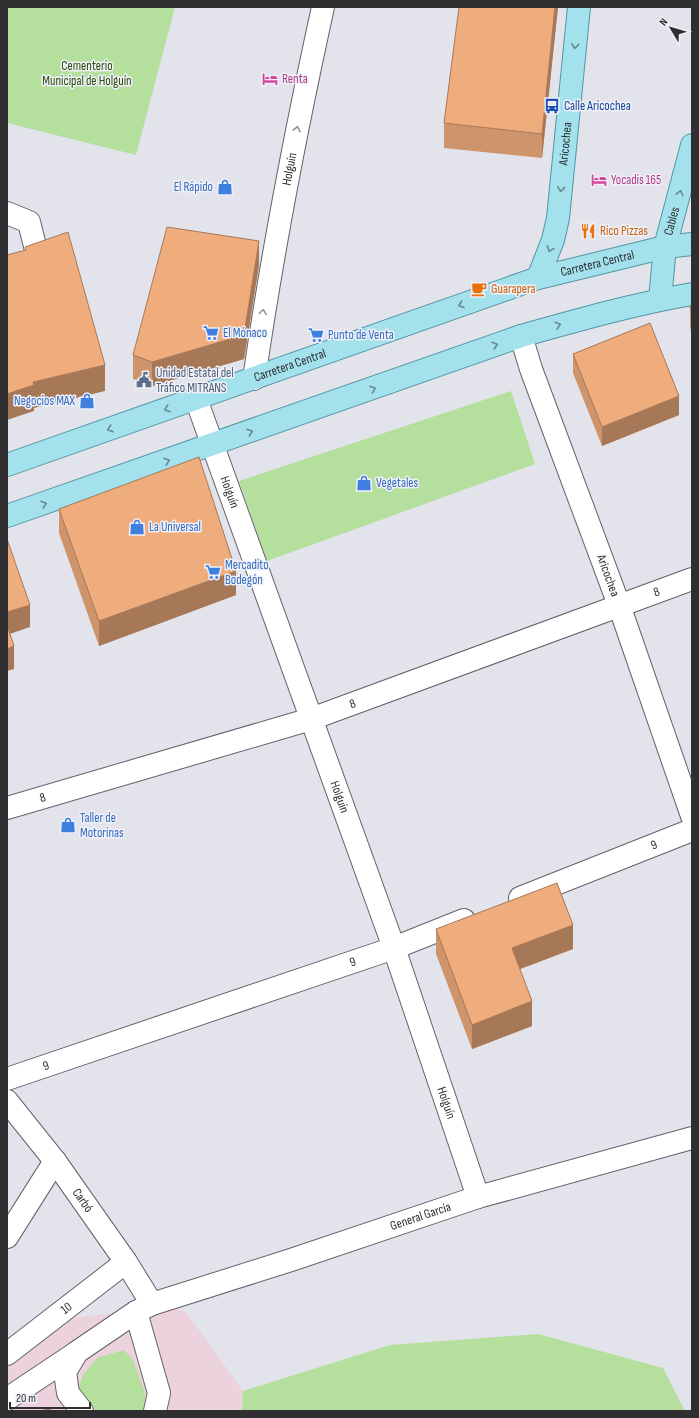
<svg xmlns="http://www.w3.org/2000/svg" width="699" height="1418" font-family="'Sofia Sans Condensed',sans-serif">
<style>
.education{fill:#ebd2dd}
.green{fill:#b4df9c}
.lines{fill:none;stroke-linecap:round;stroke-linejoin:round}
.minor-casing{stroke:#63626a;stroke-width:24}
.major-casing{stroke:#5396a3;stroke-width:24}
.minor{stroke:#fff;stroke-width:22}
.major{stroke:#a3e2ec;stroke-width:22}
.wall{fill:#ce946c}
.shaded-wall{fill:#a77858}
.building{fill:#efac7d;stroke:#a77858}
.oneway{stroke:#69888f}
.oneway2{stroke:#979798}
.labels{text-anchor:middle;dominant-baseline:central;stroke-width:3;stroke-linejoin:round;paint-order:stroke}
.park-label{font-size:13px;fill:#264c04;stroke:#f0f0f9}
.hotel-label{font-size:13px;fill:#b23c85;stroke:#f0f0f9;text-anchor:start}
.transit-label{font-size:13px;fill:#164399;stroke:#f0f0f9;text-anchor:start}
.street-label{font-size:13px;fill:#2f2f32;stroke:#f0f0f9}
.shop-label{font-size:13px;fill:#366cbe;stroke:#f0f0f9;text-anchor:start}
.food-label{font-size:13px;fill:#c56008;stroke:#f0f0f9;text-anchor:start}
.service-label{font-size:13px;fill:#4e5e75;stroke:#f0f0f9;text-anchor:start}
</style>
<rect width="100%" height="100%" fill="#e3e3ec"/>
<path class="education" d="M164,1306L186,1312L243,1391L242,1411H7V1367L66,1319Z"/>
<g class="green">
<path d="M7,7H175L136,155L7,123Z"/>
<path d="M511,391L535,464L267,561L239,481Z"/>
<path d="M538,1334L663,1368L685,1411H242L243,1391L390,1345Z"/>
<path d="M124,1350L133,1360L145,1393V1411H90L77,1392L83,1375L97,1358Z"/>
</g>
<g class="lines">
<defs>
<g id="minor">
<path d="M7,213L29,222L36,250"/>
<path id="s1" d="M521,336L531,369L619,605L692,816"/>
<path id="s2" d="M254,379C272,254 296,130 323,7"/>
<path id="s3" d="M196,399L394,948L478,1197"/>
<path id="s4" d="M7,808L311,719L692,579"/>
<path id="s5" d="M520,898L692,830"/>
<path id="s6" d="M7,1079L394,948L464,920"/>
<path id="s7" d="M7,1101L55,1161L126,1262L152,1304"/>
<path d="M7,1237L55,1161"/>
<path d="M136,1312L159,1393L155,1411"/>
<path id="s8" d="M7,1354L126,1262"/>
<path d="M7,1399L76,1353"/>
<path id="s9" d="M82,1411L68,1393L65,1372L77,1352L136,1312L152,1304L291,1260L478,1197L692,1138"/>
</g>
<g id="major">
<path id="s10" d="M538,278L553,240L558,218L579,7"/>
<path id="s11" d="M660,299L665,247L692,145"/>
<path id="s12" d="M7,465L538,278L665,247L692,244"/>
<path d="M7,516L521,336C578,320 634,304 692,294"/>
</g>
</defs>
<use href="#minor" class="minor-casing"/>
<use href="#major" class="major-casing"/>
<use href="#minor" class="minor"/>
<use href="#major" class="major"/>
</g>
<g class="wall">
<path d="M558,7L542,158L444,148V123Z"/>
<path d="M259,265L244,359L152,386L133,379V355Z"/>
<path d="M690,306H692V337L690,326Z"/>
<path d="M573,354L679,415L602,446L573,373Z"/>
<path d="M59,509L236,595L99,646L59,533Z"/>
<path d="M436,929L573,949L520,969L532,1026L472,1049L436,954Z"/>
</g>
<g class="shaded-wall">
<path d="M555,7H558L542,158V134Z"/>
<path d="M259,241V265L244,359L152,386V362Z"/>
<path d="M105,365V391L34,408V411L7,420V394L33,382Z"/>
<path d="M679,396V415L602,446V427Z"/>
<path d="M236,571V595L99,646V621Z"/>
<path d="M30,605V627L7,635V612Z"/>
<path d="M14,646V669L7,671V649Z"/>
<path d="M573,925V949L512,972V948Z"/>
<path d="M532,1001V1026L472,1049V1025Z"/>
</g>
<g class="building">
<path d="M459,7H555L542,134L444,123Z"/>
<path d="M167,227L259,241L244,335L152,362L133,355Z"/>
<path d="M68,232L105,365L33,382L34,385L7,394V255L26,250L25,247Z"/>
<path d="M690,306H692V318Z"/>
<path d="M650,323L679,396L602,427L573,354Z"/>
<path d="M199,457L236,571L99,621L59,509Z"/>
<path d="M7,539L30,605L7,612Z"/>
<path d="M7,625L14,646L7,649Z"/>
<path d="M557,883L573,925L512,948L532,1001L472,1025L436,929Z"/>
<path d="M46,1409L55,1411H42Z"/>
</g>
<defs><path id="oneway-chevron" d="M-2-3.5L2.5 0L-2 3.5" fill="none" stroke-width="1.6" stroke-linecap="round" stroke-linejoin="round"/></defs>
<g class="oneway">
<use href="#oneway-chevron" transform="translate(575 46) rotate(96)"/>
<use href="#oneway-chevron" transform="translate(561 189) rotate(96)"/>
<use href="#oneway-chevron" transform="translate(680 193) rotate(-76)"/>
<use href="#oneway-chevron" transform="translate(550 249) rotate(111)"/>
<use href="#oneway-chevron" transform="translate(461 305) rotate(160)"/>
<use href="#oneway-chevron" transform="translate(558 325) rotate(-16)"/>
<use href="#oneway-chevron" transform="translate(495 345) rotate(-19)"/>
<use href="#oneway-chevron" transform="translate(373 389) rotate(-19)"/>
<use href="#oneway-chevron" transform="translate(167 409) rotate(161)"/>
<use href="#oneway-chevron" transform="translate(110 429) rotate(161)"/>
<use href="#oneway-chevron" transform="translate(250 432) rotate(-19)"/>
<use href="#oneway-chevron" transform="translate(167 461) rotate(-19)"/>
<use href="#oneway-chevron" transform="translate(44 504) rotate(-19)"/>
</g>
<g class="oneway2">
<use href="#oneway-chevron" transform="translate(297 129) rotate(-78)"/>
<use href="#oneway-chevron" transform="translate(263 312) rotate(-82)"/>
</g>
<defs>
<symbol id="hotel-bare" viewBox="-9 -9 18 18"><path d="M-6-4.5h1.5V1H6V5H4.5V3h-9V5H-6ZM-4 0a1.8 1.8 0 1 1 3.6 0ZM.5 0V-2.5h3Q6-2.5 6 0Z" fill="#d1479c" stroke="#f0f0f9" stroke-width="2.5" paint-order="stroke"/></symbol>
<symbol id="bus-bare" viewBox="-9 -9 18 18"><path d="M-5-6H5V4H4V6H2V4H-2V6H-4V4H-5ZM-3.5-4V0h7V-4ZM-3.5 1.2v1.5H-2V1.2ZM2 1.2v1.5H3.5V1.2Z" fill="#1a4fb4" stroke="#f0f0f9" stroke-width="2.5" paint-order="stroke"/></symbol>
<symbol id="shop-bare" viewBox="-9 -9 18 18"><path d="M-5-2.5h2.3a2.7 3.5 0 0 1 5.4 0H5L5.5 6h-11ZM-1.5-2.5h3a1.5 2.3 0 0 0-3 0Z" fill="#3f7fe0" stroke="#f0f0f9" stroke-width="2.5" paint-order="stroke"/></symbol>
<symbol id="restaurant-bare" viewBox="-9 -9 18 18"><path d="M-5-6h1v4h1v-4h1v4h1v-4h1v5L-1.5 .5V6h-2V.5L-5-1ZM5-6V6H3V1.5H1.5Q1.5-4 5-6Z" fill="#e8710a" stroke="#f0f0f9" stroke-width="2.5" paint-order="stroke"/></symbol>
<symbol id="cafe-bare" viewBox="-9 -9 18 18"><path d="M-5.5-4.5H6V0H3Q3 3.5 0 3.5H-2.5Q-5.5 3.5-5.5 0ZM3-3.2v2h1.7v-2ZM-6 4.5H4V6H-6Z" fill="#e8710a" stroke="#f0f0f9" stroke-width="2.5" paint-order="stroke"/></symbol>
<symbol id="supermarket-bare" viewBox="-9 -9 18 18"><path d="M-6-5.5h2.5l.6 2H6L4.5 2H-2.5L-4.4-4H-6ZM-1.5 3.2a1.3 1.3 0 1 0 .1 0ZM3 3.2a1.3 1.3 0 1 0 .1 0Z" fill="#3f7fe0" stroke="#f0f0f9" stroke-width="2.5" paint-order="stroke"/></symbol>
<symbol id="civic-bare" viewBox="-9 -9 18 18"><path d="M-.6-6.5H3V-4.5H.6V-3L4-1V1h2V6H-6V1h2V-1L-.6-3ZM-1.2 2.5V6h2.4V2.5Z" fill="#5c6f8a" stroke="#f0f0f9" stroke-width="2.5" paint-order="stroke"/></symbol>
</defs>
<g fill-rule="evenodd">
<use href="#hotel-bare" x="259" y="68" width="22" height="22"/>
<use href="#bus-bare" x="541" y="95" width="22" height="22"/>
<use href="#hotel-bare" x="588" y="169" width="22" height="22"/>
<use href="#shop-bare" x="214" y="176" width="22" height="22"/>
<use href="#restaurant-bare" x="577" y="220" width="22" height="22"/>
<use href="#cafe-bare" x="468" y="278" width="22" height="22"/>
<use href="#supermarket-bare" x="200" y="322" width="22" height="22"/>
<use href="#supermarket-bare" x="305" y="324" width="22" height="22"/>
<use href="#civic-bare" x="133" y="369" width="22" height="22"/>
<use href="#shop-bare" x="76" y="390" width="22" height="22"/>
<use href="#shop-bare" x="353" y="472" width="22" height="22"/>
<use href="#shop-bare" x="126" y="516" width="22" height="22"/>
<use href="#supermarket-bare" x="202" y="561" width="22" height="22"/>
<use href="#shop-bare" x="57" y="814" width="22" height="22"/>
</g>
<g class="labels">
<g class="park-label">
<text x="87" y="66">Cementerio<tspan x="87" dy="15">Municipal de Holguín</tspan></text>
</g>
<g class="hotel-label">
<text x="282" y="79">Renta</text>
<text x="611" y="180">Yocadis 165</text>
</g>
<g class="transit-label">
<text x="564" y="106">Calle Aricochea</text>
</g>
<g class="street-label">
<text stroke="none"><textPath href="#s10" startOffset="138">Aricochea</textPath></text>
<text stroke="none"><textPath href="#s2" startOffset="213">Holguín</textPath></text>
<text stroke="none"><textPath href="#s11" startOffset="79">Cables</textPath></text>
<text stroke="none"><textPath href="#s12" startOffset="624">Carretera Central</textPath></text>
<text stroke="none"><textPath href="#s12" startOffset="300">Carretera Central</textPath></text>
<text stroke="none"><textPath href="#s3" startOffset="99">Holguín</textPath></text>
<text stroke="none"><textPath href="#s1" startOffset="255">Aricochea</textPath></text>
<text stroke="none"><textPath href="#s4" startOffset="685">8</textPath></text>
<text stroke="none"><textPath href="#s4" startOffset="361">8</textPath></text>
<text stroke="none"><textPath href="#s4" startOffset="37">8</textPath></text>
<text stroke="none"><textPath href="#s3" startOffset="423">Holguín</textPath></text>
<text stroke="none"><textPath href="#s5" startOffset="144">9</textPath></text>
<text stroke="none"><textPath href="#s6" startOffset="365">9</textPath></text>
<text stroke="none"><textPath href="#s6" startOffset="41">9</textPath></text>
<text stroke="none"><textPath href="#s3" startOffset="747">Holguín</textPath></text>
<text stroke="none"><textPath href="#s7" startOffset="125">Carbó</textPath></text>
<text stroke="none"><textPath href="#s9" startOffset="439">General García</textPath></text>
<text stroke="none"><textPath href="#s8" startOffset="75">10</textPath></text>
</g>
<g class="shop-label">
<text x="213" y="187" text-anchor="end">El Rápido</text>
<text x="223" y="333">El Mónaco</text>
<text x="328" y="335">Punto de Venta</text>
<text x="75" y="401" text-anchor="end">Negocios MAX</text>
<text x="376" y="483">Vegetales</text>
<text x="149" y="527">La Universal</text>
<text x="225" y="565">Mercadito<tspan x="225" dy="15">Bodegón</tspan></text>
<text x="80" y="818">Taller de<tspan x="80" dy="15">Motorinas</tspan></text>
</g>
<g class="food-label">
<text x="600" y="231">Rico Pizzas</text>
<text x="491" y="289">Guarapera</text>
</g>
<g class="service-label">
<text x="156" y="373">Unidad Estatal del<tspan x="156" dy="15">Tráfico MITRANS</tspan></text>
</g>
</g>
<rect width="699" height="1418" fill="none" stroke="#2f2f32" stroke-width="16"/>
<g transform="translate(671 28) rotate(308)" stroke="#f0f0f9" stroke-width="3" paint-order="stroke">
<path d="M0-3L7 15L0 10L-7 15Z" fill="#2f2f32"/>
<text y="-6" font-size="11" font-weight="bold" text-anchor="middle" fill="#2f2f32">N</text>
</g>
<path d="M10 1402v6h80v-6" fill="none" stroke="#2f2f32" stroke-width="2"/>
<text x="16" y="1402" font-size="12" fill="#2f2f32" stroke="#f0f0f9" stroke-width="3" paint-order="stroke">20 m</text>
</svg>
